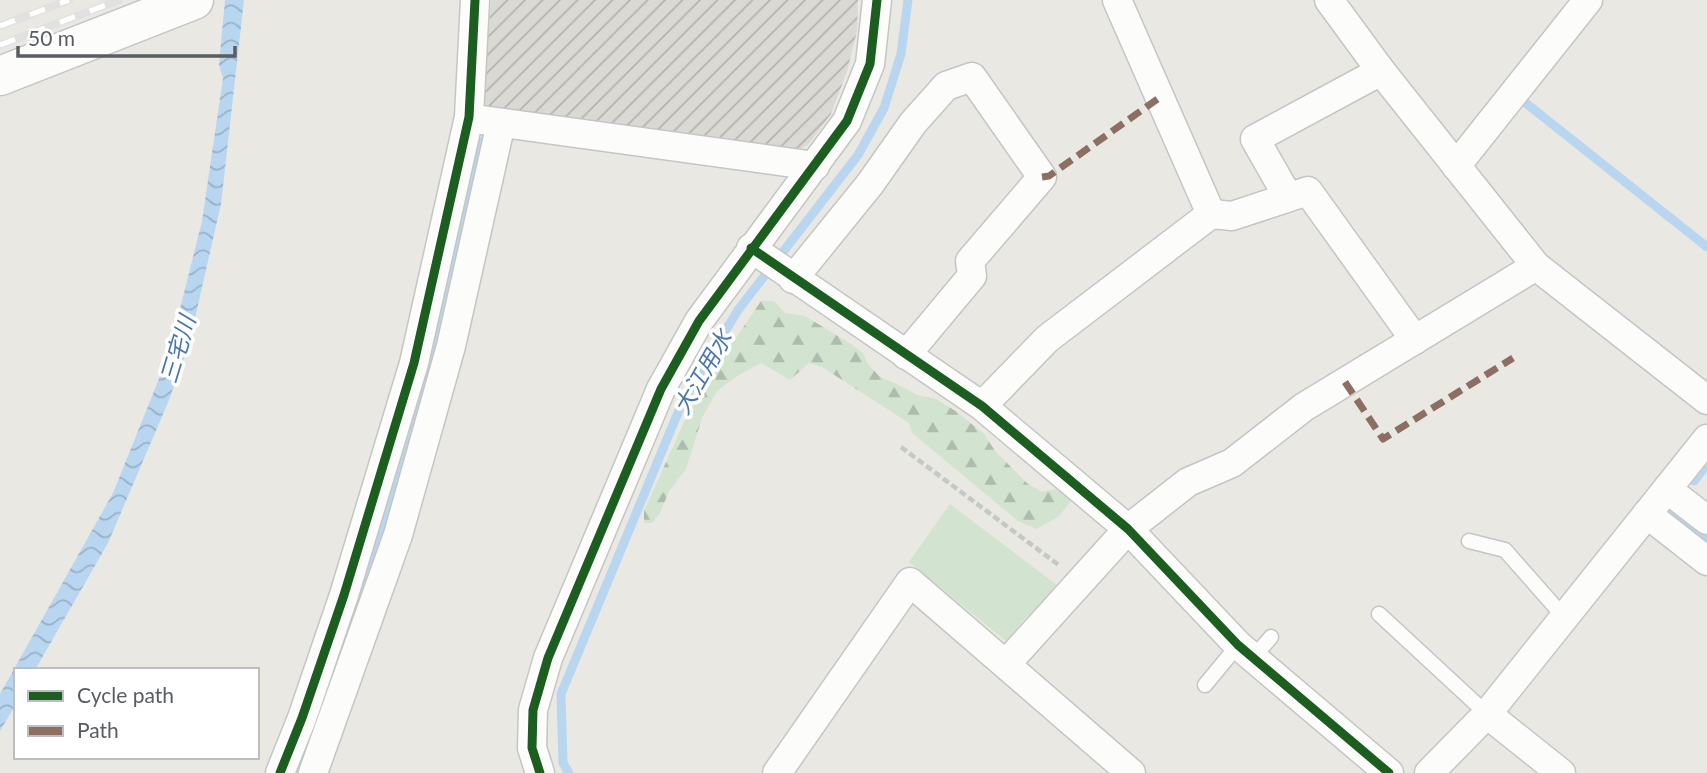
<svg xmlns="http://www.w3.org/2000/svg" width="1707" height="773" font-family="Lato,'Noto Sans JP',sans-serif">
<style>
.industrial{fill:url(#industrial-furrows)}
.forest{fill:url(#forest-firs)}
.green{fill:#d2e4d0}
.water{fill:url(#water-waves)}
.lines{fill:none;stroke-linecap:round;stroke-linejoin:round}
.stream{stroke:#b9d6f1;stroke-width:9}
.lane-casing{stroke:#c5c5c5;stroke-width:17}
.street-casing{stroke:#c5c5c5;stroke-width:31}
.secondary-casing{stroke:#c5c5c3;stroke-width:41}
.path{stroke:#c4c9c6;stroke-width:4.5;stroke-dasharray:7 3.5;stroke-linecap:butt}
.lane{stroke:#fcfcfb;stroke-width:14}
.street{stroke:#fcfcfb;stroke-width:28}
.secondary{stroke:#fcfcfb;stroke-width:38}
.rail-casing{stroke:#e1e1e0;stroke-width:8}
.rail{stroke:#fff;stroke-width:5;stroke-dasharray:16;stroke-linecap:butt}
.quiet{stroke:#8d6e63;stroke-width:7;stroke-dasharray:14 7;stroke-linecap:butt}
.cycleway-casing{stroke:#fff;stroke-width:13}
.cycleway{stroke:#1b5e20;stroke-width:9}
.labels{text-anchor:middle;dominant-baseline:central;stroke-width:7;stroke-linejoin:round;paint-order:stroke}
.water-label{font-size:23px;font-style:italic;fill:#4876af;stroke:#fff}
</style>
<defs>
<pattern id="industrial-furrows" width="10" height="10" patternUnits="userSpaceOnUse" patternTransform="scale(1.75)"><rect width="10" height="10" fill="#dad9d4"/><path d="M-1 1l2-2M0 10L10 0M9 11l2-2" fill="none" stroke="#b4b3af"/></pattern>
<pattern id="forest-firs" width="22" height="20" patternUnits="userSpaceOnUse" patternTransform="scale(1.75)"><rect width="22" height="20" fill="#d2e4d0"/><path d="M5 1l3.5 6h-7zM16 11l3.5 6h-7z" fill="#adbcac"/></pattern>
<pattern id="water-waves" width="16" height="10" patternUnits="userSpaceOnUse" patternTransform="scale(1.75)"><rect width="16" height="10" fill="#b9d6f1"/><path d="M0 5q4-4 8 0t8 0" fill="none" stroke="#99b1c7"/></pattern>
</defs>
<rect width="100%" height="100%" fill="#e9e8e3"/>
<path class="industrial" d="M491,0H858L857,31L847,71L831,114L808,145L788,154L483,105Z"/>
<path class="forest" d="M761,301H774L785,313L805,316L851,344L863,353L868,364L879,376L903,387L917,395L936,399L957,412L984,434L995,451L1028,484L1042,492L1057,489L1072,500L1058,517L1036,529L1018,521L912,433L909,423L822,367L809,363L790,380L761,363L739,375L717,391L702,418L686,469L669,491L660,513L652,523H644V511L694,400Z"/>
<path class="green" d="M950,504L1062,589L1033,621L1027,616L1006,641L909,562Z"/>
<path class="water" d="M225,0H244L221,204L190,340L169,400L108,543L35,670H16V704L0,731V694L113,493L161,374L174,333L202,221L223,78L219,65Z"/>
<g class="lines">
<g class="stream">
<path d="M1527,104L1707,247"/>
<path d="M1694,481L1707,464"/>
<path d="M1671,510L1707,538"/>
<path d="M337,658L369,572L436,350L483,141"/>
<path d="M569,773L563,763L561,694L682,403L738,310L858,155L884,108L901,54L908,0"/>
</g>
<defs>
<g id="lane">
<path d="M1469,541L1505,550L1564,617"/>
<path d="M1379,614L1487,714"/>
<path d="M1253,658L1271,637"/>
<path d="M1205,685L1238,645"/>
</g>
<g id="street">
<path d="M1117,0L1211,214"/>
<path d="M1329,0L1381,71L1536,266L1707,400"/>
<path d="M482,120L815,166"/>
<path d="M1456,166L1588,0"/>
<path d="M1288,197L1255,139L1381,71"/>
<path d="M751,248L982,406L1128,529L1238,645L1389,773"/>
<path d="M793,279L870,184L913,123L946,86L972,77L1042,177L970,261L972,276L906,355"/>
<path d="M982,406L1047,339L1211,214L1232,216L1308,191L1415,340"/>
<path d="M1667,489L1707,520"/>
<path d="M1647,514L1707,561"/>
<path d="M1006,664L1128,529L1188,482L1232,463L1304,407L1536,266"/>
<path d="M1487,714L1561,773"/>
<path d="M280,773L302,718L344,595L414,363L469,117L475,0"/>
<path d="M313,773L398,535L451,346L501,123"/>
<path d="M540,773L532,748L533,710L548,658L661,389L699,321L847,121L870,64L877,0"/>
<path d="M777,773L910,582L1131,773"/>
<path d="M1429,773L1487,714L1707,439"/>
</g>
<path id="secondary" d="M0,76L194,0"/>
</defs>
<use href="#lane" class="lane-casing"/>
<use href="#street" class="street-casing"/>
<use href="#secondary" class="secondary-casing"/>
<path class="path" d="M901,447L1060,566"/>
<use href="#lane" class="lane"/>
<use href="#street" class="street"/>
<use href="#secondary" class="secondary"/>
<defs>
<g id="rail">
<path d="M0,26L69,0"/>
<path d="M0,45L119,0"/>
</g>
</defs>
<use href="#rail" class="rail-casing"/>
<use href="#rail" class="rail"/>
<g class="quiet">
<path d="M1042,177L1049,176L1159,98"/>
<path d="M1345,382L1383,439L1513,358"/>
</g>
<defs>
<g id="cycleway">
<path d="M751,248L982,406L1128,529L1238,645L1389,773"/>
<path d="M280,773L302,718L344,595L414,363L469,117L475,0"/>
<path d="M540,773L532,748L533,710L548,658L661,389L699,321L847,121L870,64L877,0"/>
</g>
</defs>
<use href="#cycleway" class="cycleway-casing"/>
<use href="#cycleway" class="cycleway"/>
</g>
<g class="labels">
<g class="water-label">
<text transform="translate(177 349) rotate(-73)">三宅川</text>
<text transform="translate(702 372) rotate(-60)">大江用水</text>
</g>
</g>
<rect x="14" y="668" width="245" height="91" fill="#ffffff" stroke="#bdbebf" stroke-width="2"/>
<rect x="28" y="691" width="35" height="10" fill="#1b5e20" stroke="#bdbebf" stroke-width="2"/>
<text x="77" y="703" font-size="21" fill="#595c60">Cycle path</text>
<rect x="28" y="726" width="35" height="10" fill="#8d6e63" stroke="#bdbebf" stroke-width="2"/>
<text x="77" y="738" font-size="21" fill="#595c60">Path</text>
<path d="M18 46v10h217v-10" fill="none" stroke="#595c60" stroke-width="3.5"/>
<text x="28" y="46" font-size="21" fill="#595c60" stroke="#ffffff" stroke-width="5" paint-order="stroke">50 m</text>
</svg>
